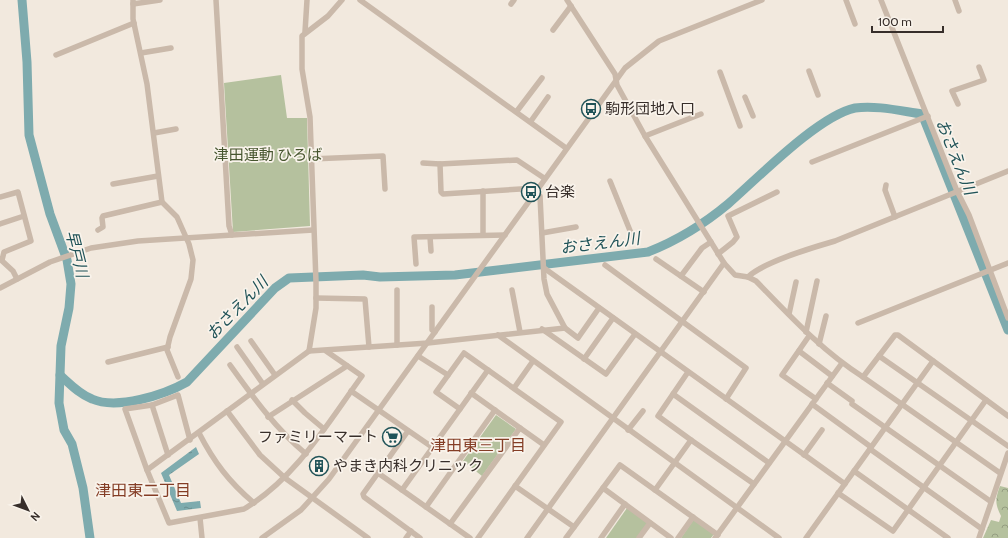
<svg xmlns="http://www.w3.org/2000/svg" width="1008" height="538" font-family="Cabin,'Noto Sans JP',sans-serif">
<style>
.green{fill:#b5c19e}
.forest{fill:url(#forest-crowns)}
.water{fill:url(#water-ripples)}
.lines{fill:none;stroke-linecap:round;stroke-linejoin:round}
.river{stroke:#7eabae;stroke-width:9}
.minor{stroke:#cab9aa;stroke-width:5.5}
.labels{text-anchor:middle;dominant-baseline:central;stroke-width:3.5;stroke-linejoin:round;paint-order:stroke}
.poi-label{font-size:15px;fill:#372e2a;stroke:#f9f3eb;text-anchor:start}
.park-label{font-size:15px;fill:#46552e;stroke:#f9f3eb}
.water-label{font-size:16px;font-style:italic;fill:#205358;stroke:#f9f3eb}
.neighbourhood-label{font-size:16px;fill:#843d25;stroke:#f9f3eb}
</style>
<defs>
<pattern id="forest-crowns" width="20" height="18" patternUnits="userSpaceOnUse"><rect width="20" height="18" fill="#b5c19e"/><path d="M2 6a3 3 0 1 1 6 0M12 15a3 3 0 1 1 6 0" fill="none" stroke="#949d81"/></pattern>
<pattern id="water-ripples" width="26" height="14" patternUnits="userSpaceOnUse"><rect width="26" height="14" fill="#7eabae"/><path d="M2 4q2-2 4 0t4 0M15 11q2-2 4 0t4 0" fill="none" stroke="#688c8e"/></pattern>
</defs>
<rect width="100%" height="100%" fill="#f2e9de"/>
<g class="green">
<path d="M281,75L287,118H307L310,226L233,232L224,83Z"/>
<path d="M496,415L516,429L482,476L463,461Z"/>
<path d="M627,508L648,523L637,538H606Z"/>
<path d="M694,519L714,534L711,538H681Z"/>
</g>
<path class="forest" d="M1000,486L1008,488V538H983L991,520L999,522L1001,516C995,504 995,499 1000,486Z"/>
<path class="water" d="M196,447L199,454L169,475L181,503L200,501L201,508L177,511L161,473Z"/>
<g class="lines">
<g class="river">
<path d="M22,0L27,62L29,135L50,214L67,260L71,284L69,308L61,346L59,403L64,430L72,444L83,488L90,538"/>
<path d="M60,375C70,384 79,394 92,399C117,410 164,395 187,382L275,288L289,278L363,275L380,277L455,275L648,252C676,241 704,224 728,204C758,178 818,116 855,108C876,105 901,111 922,114L924,119L1008,330"/>
</g>
<g class="minor">
<path d="M133,0V19L147,84L162,202L177,217L189,244L193,260L191,279L170,337L167,350L178,377"/>
<path d="M216,0L229,226L232,235"/>
<path d="M360,0L566,148"/>
<path d="M567,0L615,74L617,85L645,136L724,263L735,275L748,277L756,281C790,316 822,351 863,377L1000,473"/>
<path d="M846,0L855,24"/>
<path d="M881,0L957,191L969,215L1008,318"/>
<path d="M955,0L959,11"/>
<path d="M133,4L160,0"/>
<path d="M511,4L514,0"/>
<path d="M553,30L571,6"/>
<path d="M305,32L307,0"/>
<path d="M141,53L171,48"/>
<path d="M56,55L134,23"/>
<path d="M809,71L818,95"/>
<path d="M720,72L740,126"/>
<path d="M745,97L753,116"/>
<path d="M958,104L952,91L984,80L979,67"/>
<path d="M517,111L542,78"/>
<path d="M531,121L548,97"/>
<path d="M154,133L176,129"/>
<path d="M645,136L701,114"/>
<path d="M311,159L383,156L385,189"/>
<path d="M812,162L928,116"/>
<path d="M423,163L440,164L517,160L544,178"/>
<path d="M440,164L441,192L443,194L537,188"/>
<path d="M610,181L633,238"/>
<path d="M113,184L158,176"/>
<path d="M886,185L885,190L895,217"/>
<path d="M483,191V235"/>
<path d="M535,192L540,196L544,279L547,294L565,328L578,338L599,308"/>
<path d="M0,197L18,192L31,241L4,252L2,260"/>
<path d="M0,224L24,216"/>
<path d="M98,230L103,227L102,218L103,216L162,202"/>
<path d="M542,233L576,227"/>
<path d="M430,237L431,251"/>
<path d="M718,254L733,242L737,237L728,216L777,192"/>
<path d="M0,259L13,271L17,279"/>
<path d="M656,259L704,292"/>
<path d="M416,264L414,237L505,235"/>
<path d="M605,265L746,368L726,399"/>
<path d="M544,268L845,484"/>
<path d="M681,276L702,248L711,242"/>
<path d="M748,277C762,263 814,247 835,241L1008,171"/>
<path d="M0,288L50,262L91,248L138,241L313,230"/>
<path d="M397,290V345"/>
<path d="M512,290L520,332"/>
<path d="M316,298L365,299L369,347"/>
<path d="M432,307V330L435,332"/>
<path d="M789,314L796,282"/>
<path d="M858,323L1008,263"/>
<path d="M542,329L606,374L635,334"/>
<path d="M806,332L817,281"/>
<path d="M498,335L779,538"/>
<path d="M809,336L782,375L816,399"/>
<path d="M251,341L275,375"/>
<path d="M819,344L826,316"/>
<path d="M237,347L263,384"/>
<path d="M309,351L316,308V282L310,117L302,69V36L328,16L342,0"/>
<path d="M799,351L832,376"/>
<path d="M418,356L448,375"/>
<path d="M879,356L1008,446"/>
<path d="M584,359L613,318"/>
<path d="M108,362L168,347"/>
<path d="M230,365C253,397 275,428 306,454"/>
<path d="M863,377L895,335H898L1008,416"/>
<path d="M827,383L852,401"/>
<path d="M514,388L533,361"/>
<path d="M351,391L432,447"/>
<path d="M471,393L544,445"/>
<path d="M673,394L769,463"/>
<path d="M292,400L305,413L324,429"/>
<path d="M812,404L871,447"/>
<path d="M852,404L990,501"/>
<path d="M152,405L168,455"/>
<path d="M460,409L436,392L464,353L561,422L478,538"/>
<path d="M227,411L260,455L285,478L368,538"/>
<path d="M268,417L347,366"/>
<path d="M628,430L643,411"/>
<path d="M408,431L363,494L364,497L420,538"/>
<path d="M199,433C214,462 229,482 254,503"/>
<path d="M190,440L178,395L152,405L125,409L147,470L169,523L244,509C296,478 327,424 362,376L326,351"/>
<path d="M691,440L754,484"/>
<path d="M870,449L982,529"/>
<path d="M804,455L822,430"/>
<path d="M147,470L309,351L428,343L565,328"/>
<path d="M854,471L948,538"/>
<path d="M378,473L470,538"/>
<path d="M515,486L574,527"/>
<path d="M603,488L671,538"/>
<path d="M402,490L488,370"/>
<path d="M655,490L691,440L658,416L688,372"/>
<path d="M838,493L893,531L986,400"/>
<path d="M426,507L495,410"/>
<path d="M200,518L202,538"/>
<path d="M450,524L520,428"/>
<path d="M262,538L301,510L329,479L625,68L659,41L762,0"/>
<path d="M406,538L411,531"/>
<path d="M527,538L724,263"/>
<path d="M566,538L620,465L718,535"/>
<path d="M601,538L625,504"/>
<path d="M639,538L650,523"/>
<path d="M678,538L693,517"/>
<path d="M715,538L842,363"/>
<path d="M806,538L933,361"/>
<path d="M979,538L1008,453"/>
</g>
</g>
<defs>
<symbol id="bus-ring" viewBox="-11 -11 22 22"><circle r="9.5" fill="#f9f3eb" stroke="#205358" stroke-width="1.5"/><path d="M-5-6H5V4H4V6H2V4H-2V6H-4V4H-5ZM-3.5-4V0h7V-4ZM-3.5 1.2v1.5H-2V1.2ZM2 1.2v1.5H3.5V1.2Z" fill="#205358"/></symbol>
<symbol id="supermarket-ring" viewBox="-11 -11 22 22"><circle r="9.5" fill="#f9f3eb" stroke="#205358" stroke-width="1.5"/><path d="M-6-5.5h2.5l.6 2H6L4.5 2H-2.5L-4.4-4H-6ZM-1.5 3.2a1.3 1.3 0 1 0 .1 0ZM3 3.2a1.3 1.3 0 1 0 .1 0Z" fill="#205358"/></symbol>
<symbol id="building-ring" viewBox="-11 -11 22 22"><circle r="9.5" fill="#f9f3eb" stroke="#205358" stroke-width="1.5"/><path d="M-4-6H4V6H1V3H-1V6H-4ZM-2.5-4.3h1.7v1.8h-1.7ZM.8-4.3h1.7v1.8H.8ZM-2.5-1h1.7V.8h-1.7ZM.8-1h1.7V.8H.8Z" fill="#205358"/></symbol>
</defs>
<g fill-rule="evenodd">
<use href="#bus-ring" x="580" y="98" width="22" height="22"/>
<use href="#bus-ring" x="520" y="181" width="22" height="22"/>
<use href="#supermarket-ring" x="381" y="426" width="22" height="22"/>
<use href="#building-ring" x="308" y="455" width="22" height="22"/>
</g>
<g class="labels">
<g class="poi-label">
<text x="605" y="109">駒形団地入口</text>
<text x="545" y="192">台楽</text>
<text x="378" y="437" text-anchor="end">ファミリーマート</text>
<text x="333" y="466">やまき内科クリニック</text>
</g>
<g class="park-label">
<text x="268" y="155">津田運動 ひろば</text>
</g>
<g class="water-label">
<text transform="translate(956 157) rotate(68)">おさえん川</text>
<text transform="translate(600 243) rotate(-7)">おさえん川</text>
<text transform="translate(77 254) rotate(76)">早戸川</text>
<text transform="translate(237 308) rotate(-46)">おさえん川</text>
</g>
<g class="neighbourhood-label">
<text x="478" y="445">津田東三丁目</text>
<text x="143" y="490">津田東二丁目</text>
</g>
</g>
<g transform="translate(28 510) rotate(132)" stroke="#f9f3eb" stroke-width="3" paint-order="stroke">
<path d="M0-3L7 15L0 10L-7 15Z" fill="#372e2a"/>
<text y="-6" font-size="11" font-weight="bold" text-anchor="middle" fill="#372e2a">N</text>
</g>
<path d="M872 26v6h71v-6" fill="none" stroke="#372e2a" stroke-width="2"/>
<text x="878" y="26" font-size="12" fill="#372e2a" stroke="#f9f3eb" stroke-width="3" paint-order="stroke">100 m</text>
</svg>
